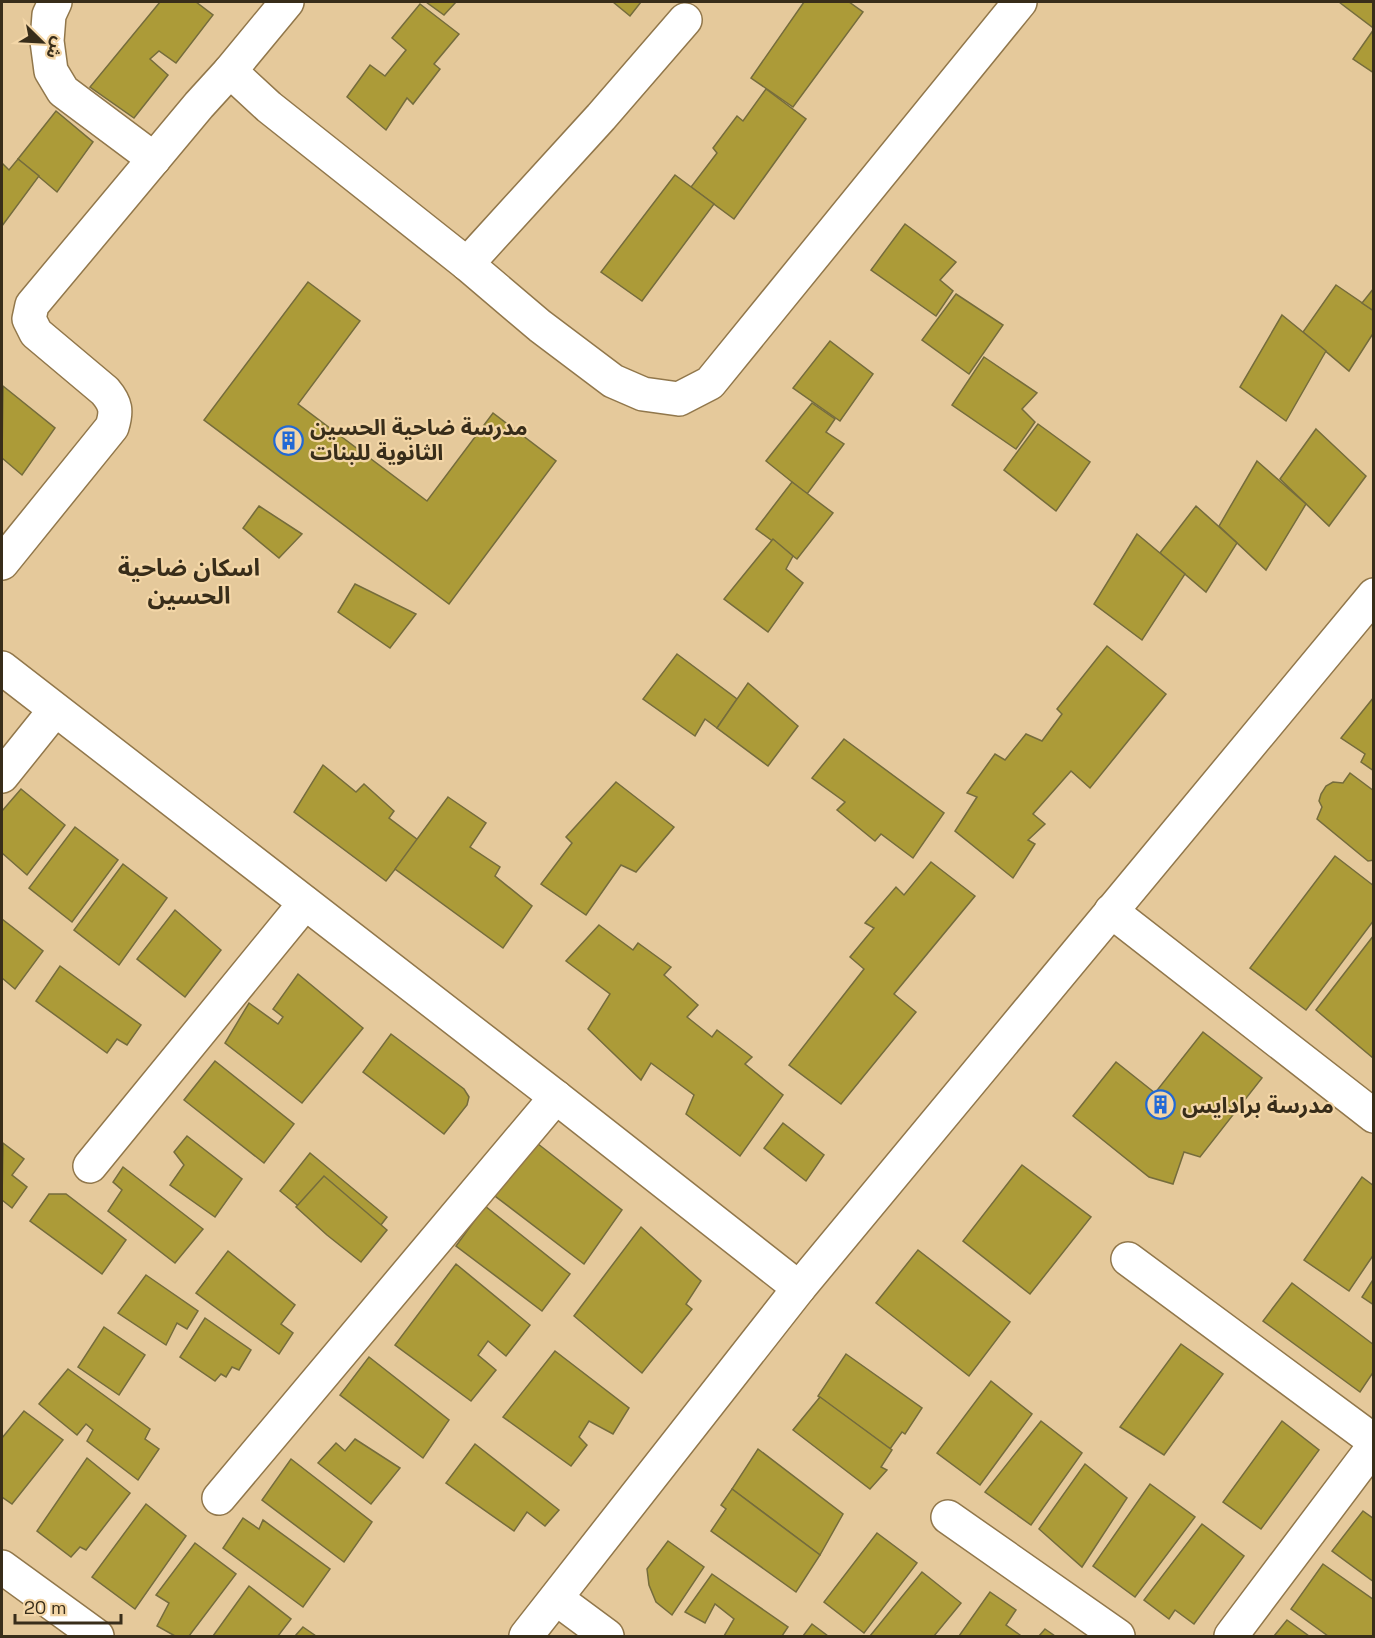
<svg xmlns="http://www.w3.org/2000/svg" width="1375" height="1638" font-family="'Space Grotesk','Noto Sans Arabic',sans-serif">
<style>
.building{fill:#ac9b38;stroke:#756c3c;stroke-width:1.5}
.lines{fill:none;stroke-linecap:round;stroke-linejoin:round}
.minor-casing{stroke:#91774b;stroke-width:36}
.minor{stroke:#fff;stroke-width:33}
.labels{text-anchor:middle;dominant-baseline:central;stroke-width:4.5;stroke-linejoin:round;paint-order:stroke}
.poi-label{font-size:22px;font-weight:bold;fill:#382d1a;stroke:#f3d6a7;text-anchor:start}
.neighbourhood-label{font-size:24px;font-weight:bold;fill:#382d1a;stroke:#f3d6a7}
</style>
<rect width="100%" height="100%" fill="#e5c99b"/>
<g class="building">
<path d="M160,2H196L213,15L176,63L159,51L150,59L168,75L134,118L90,87Z"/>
<path d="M426,2H456L444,15Z"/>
<path d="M613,2H641L630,16Z"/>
<path d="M804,2H849L863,12L793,107L751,78Z"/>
<path d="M1339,2H1374V25L1372,27Z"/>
<path d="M420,4L459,34L434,64L440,69L413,104L407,98L386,130L347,97L370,65L385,76L406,50L392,38Z"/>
<path d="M1374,29V73L1353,59Z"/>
<path d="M766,89L806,119L734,219L691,187L717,153L713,148L737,116L743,121Z"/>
<path d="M56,111L93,142L57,192L18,159Z"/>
<path d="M18,159L39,176L2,226V163L9,170Z"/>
<path d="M675,175L714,204L642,301L601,272Z"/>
<path d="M905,224L956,262L940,280L953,291L936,316L871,270Z"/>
<path d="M308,282L360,321L298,404L427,501L493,413L556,461L449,604L204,420Z"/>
<path d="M1336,285L1374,311V332L1349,371L1303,332Z"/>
<path d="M1374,288V311L1362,303Z"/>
<path d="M956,294L1003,325L969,374L922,340Z"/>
<path d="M1282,315L1326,351L1286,421L1240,387Z"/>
<path d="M830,341L873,374L840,421L793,388Z"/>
<path d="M984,357L1037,393L1022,409L1035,422L1016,449L952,405Z"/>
<path d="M3,386L55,428L22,475L2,458Z"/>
<path d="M812,403L835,419L826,432L844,444L807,494L766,461Z"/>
<path d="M1038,424L1090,462L1056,511L1004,470Z"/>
<path d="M1316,429L1366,476L1329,526L1280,479Z"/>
<path d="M1257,461L1306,504L1266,570L1219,526Z"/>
<path d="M792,482L833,513L797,559L756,529Z"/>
<path d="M259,506L302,534L279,558L243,528Z"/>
<path d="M1196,506L1237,543L1206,592L1160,553Z"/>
<path d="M1137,534L1185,574L1142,640L1094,604Z"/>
<path d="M773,539L793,556L786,569L803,583L768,632L724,599Z"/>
<path d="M355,584L416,614L390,648L338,612Z"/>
<path d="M1107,646L1166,694L1090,788L1071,771L1033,814L1045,824L1028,840L1035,844L1013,878L955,831L977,797L967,793L995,754L1005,760L1026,734L1042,741L1062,714L1057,709Z"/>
<path d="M677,654L737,699L717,728L705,719L695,736L643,699Z"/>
<path d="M748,683L798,726L768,766L717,728Z"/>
<path d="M1374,697V771L1361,762L1365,754L1341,738Z"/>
<path d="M844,739L944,813L913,858L881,834L875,841L837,810L845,802L812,778Z"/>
<path d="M323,765L356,792L364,784L394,811L389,818L418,840L386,881L294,812Z"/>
<path d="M1350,773L1374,791V860L1368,861L1317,819L1322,807L1319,801L1321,794L1326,786L1333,782L1343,783Z"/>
<path d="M616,782L674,827L636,872L621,865L586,915L541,884L572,843L566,837Z"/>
<path d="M21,789L65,825L27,875L2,853V811Z"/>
<path d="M448,797L486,823L470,847L500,867L495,876L532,906L503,948L395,869Z"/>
<path d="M75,827L118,860L72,922L29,888Z"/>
<path d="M1335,856L1374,886V920L1306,1010L1250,968Z"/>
<path d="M931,862L975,896L894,994L916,1012L841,1104L789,1065L864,969L850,957L874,928L865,923L896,887L904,895Z"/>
<path d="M123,864L167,898L119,965L74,930Z"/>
<path d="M175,910L221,950L185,997L137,959Z"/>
<path d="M2,919L43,951L15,989L2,978Z"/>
<path d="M599,925L633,950L638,943L671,967L664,975L698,1005L687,1017L712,1037L717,1030L752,1057L745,1064L783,1095L740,1156L686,1114L694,1095L651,1063L641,1080L588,1029L610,994L566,961Z"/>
<path d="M1374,935V1057L1373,1058L1316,1010Z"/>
<path d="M60,966L141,1025L127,1045L117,1039L107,1053L36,1001Z"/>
<path d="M298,974L363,1028L302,1103L225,1043L249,1003L278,1024L283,1017L273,1009Z"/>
<path d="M1203,1032L1262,1078L1200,1157L1184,1152L1173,1184L1149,1177L1073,1116L1116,1062L1155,1093Z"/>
<path d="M391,1034L464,1089L469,1097L467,1105L444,1134L363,1072Z"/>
<path d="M215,1061L294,1124L264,1163L184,1100Z"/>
<path d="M783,1123L824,1155L806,1181L764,1148Z"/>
<path d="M187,1136L242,1179L215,1217L170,1185L184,1165L174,1152Z"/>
<path d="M533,1140L622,1210L584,1264L491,1193Z"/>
<path d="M3,1143L24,1159L12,1175L27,1187L12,1208L2,1200Z"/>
<path d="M310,1153L387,1217L358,1255L280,1191Z"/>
<path d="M1022,1165L1091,1217L1030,1294L963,1241Z"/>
<path d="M123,1167L203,1229L175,1263L108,1211L122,1190L113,1182Z"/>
<path d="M324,1176L387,1230L361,1262L327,1235L296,1207Z"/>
<path d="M1362,1177L1374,1186V1254L1349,1291L1304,1260Z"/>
<path d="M49,1194H66L126,1240L102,1274L30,1221Z"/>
<path d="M485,1206L570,1274L542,1311L456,1246Z"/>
<path d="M641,1227L701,1281L686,1304L692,1309L642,1373L574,1316Z"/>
<path d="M918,1250L1010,1322L969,1376L876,1303Z"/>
<path d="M228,1251L295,1305L281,1324L293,1333L279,1354L196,1293Z"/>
<path d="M456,1264L530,1325L506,1356L488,1341L478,1355L496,1370L471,1401L395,1345Z"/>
<path d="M146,1275L198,1311L187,1329L177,1323L166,1345L118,1313Z"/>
<path d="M1374,1278V1305L1362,1297Z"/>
<path d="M1292,1283L1374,1345V1371L1360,1392L1263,1321Z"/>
<path d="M205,1318L251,1350L239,1370L232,1367L226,1377L221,1374L215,1381L180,1357Z"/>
<path d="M104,1327L145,1355L119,1395L78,1367Z"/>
<path d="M1181,1344L1223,1374L1164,1455L1120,1427Z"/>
<path d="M555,1351L629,1408L613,1434L589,1421L579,1437L587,1445L571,1466L503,1417Z"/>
<path d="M846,1354L922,1408L905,1434L902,1432L890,1449L818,1396Z"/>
<path d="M369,1357L449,1420L423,1458L340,1395Z"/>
<path d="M68,1369L150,1429L145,1439L159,1449L138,1480L87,1441L93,1430L86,1424L77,1435L39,1404Z"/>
<path d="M991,1381L1032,1414L980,1485L937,1453Z"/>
<path d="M820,1397L892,1450L881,1467L887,1470L870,1489L793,1430Z"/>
<path d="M24,1411L63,1440L12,1504L2,1497V1438Z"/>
<path d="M1041,1421L1082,1453L1031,1525L985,1492Z"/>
<path d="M1282,1421L1319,1450L1261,1529L1223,1502Z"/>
<path d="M355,1439L400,1468L371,1504L318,1463L336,1443L345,1451Z"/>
<path d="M475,1444L559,1510L545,1526L527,1512L514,1531L446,1483Z"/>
<path d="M758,1449L843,1514L820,1555L732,1489Z"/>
<path d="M87,1458L130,1493L86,1550L80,1547L71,1557L37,1531Z"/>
<path d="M291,1459L372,1522L344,1562L262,1500Z"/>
<path d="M1085,1464L1127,1498L1082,1567L1039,1529Z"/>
<path d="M1150,1484L1195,1517L1135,1597L1093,1566Z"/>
<path d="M732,1489L820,1555L796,1592L711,1531L726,1509L721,1505Z"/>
<path d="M146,1504L186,1536L135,1609L92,1577Z"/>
<path d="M1363,1511L1374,1519V1582L1332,1551Z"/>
<path d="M243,1518L259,1529L263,1520L330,1569L303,1607L223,1548Z"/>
<path d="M1202,1524L1244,1556L1194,1624L1175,1610L1169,1619L1144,1600Z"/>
<path d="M877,1533L917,1563L864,1633L824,1602Z"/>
<path d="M668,1541L704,1567L672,1615L656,1602L649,1585L647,1569Z"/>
<path d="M195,1543L236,1574L189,1636H175L157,1626L169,1603L156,1595Z"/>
<path d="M1323,1564L1374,1600V1636H1328L1291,1609Z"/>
<path d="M922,1572L961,1603L934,1636H870Z"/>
<path d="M712,1574L788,1627L782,1636H724L734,1619L715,1604L705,1623L685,1612Z"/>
<path d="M249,1586L291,1619L278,1636H213Z"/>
<path d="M990,1592L1016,1610L1006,1625L1020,1635L1019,1636H959Z"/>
<path d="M1287,1620L1309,1636H1274Z"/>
<path d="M812,1624L828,1636H803Z"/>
<path d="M303,1627L316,1636H295Z"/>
<path d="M1045,1629L1055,1636H1039Z"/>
</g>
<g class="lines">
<defs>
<g id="minor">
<path d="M55,2L49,15L47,41L51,71L63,91L154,159"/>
<path d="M287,2L230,71L269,107L467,264L540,326L613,381L643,394L679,399L710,383L1020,2"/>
<path d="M467,264L601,117L685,20"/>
<path d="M2,563L112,427C117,411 116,404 105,391L36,333L29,319L32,305L199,105L230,71"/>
<path d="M2,668L556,1097L799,1288"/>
<path d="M2,776L55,710"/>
<path d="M1111,911L1374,1116"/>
<path d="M90,1166L305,903"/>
<path d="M1128,1259L1374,1441"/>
<path d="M219,1498L556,1097"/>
<path d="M948,1517L1118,1636"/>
<path d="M2,1567L97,1636"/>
<path d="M557,1599L607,1636"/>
<path d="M526,1636L799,1288L1374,595"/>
<path d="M1231,1636L1374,1446"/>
</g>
</defs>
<use href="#minor" class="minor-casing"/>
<use href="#minor" class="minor"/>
</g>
<defs>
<symbol id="building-ring" viewBox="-11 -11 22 22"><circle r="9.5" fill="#f3d6a7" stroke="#2269d5" stroke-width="1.5"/><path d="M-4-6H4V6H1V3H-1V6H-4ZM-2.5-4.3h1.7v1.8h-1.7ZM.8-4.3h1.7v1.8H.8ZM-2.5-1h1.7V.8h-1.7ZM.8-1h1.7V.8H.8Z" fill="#2269d5"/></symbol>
</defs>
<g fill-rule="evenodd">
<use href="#building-ring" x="272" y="424" width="33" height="33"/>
<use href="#building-ring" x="1144" y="1088" width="33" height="33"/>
</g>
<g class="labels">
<g class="poi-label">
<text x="310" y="427">مدرسة ضاحية الحسين<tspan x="310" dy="25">الثانوية للبنات</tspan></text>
<text x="1182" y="1105">مدرسة برادايس</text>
</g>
<g class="neighbourhood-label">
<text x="189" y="567">اسكان ضاحية<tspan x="189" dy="28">الحسين</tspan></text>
</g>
</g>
<rect width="1375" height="1638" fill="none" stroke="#382d1a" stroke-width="6"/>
<g transform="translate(42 42) rotate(114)" stroke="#f3d6a7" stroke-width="4.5" paint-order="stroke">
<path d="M0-4.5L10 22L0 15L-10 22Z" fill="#382d1a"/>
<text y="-9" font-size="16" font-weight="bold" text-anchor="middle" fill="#382d1a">ش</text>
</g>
<path d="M15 1614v9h106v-9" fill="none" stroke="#382d1a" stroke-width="3"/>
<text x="24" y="1614" font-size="18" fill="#382d1a" stroke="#f3d6a7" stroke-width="4.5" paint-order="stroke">20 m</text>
</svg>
